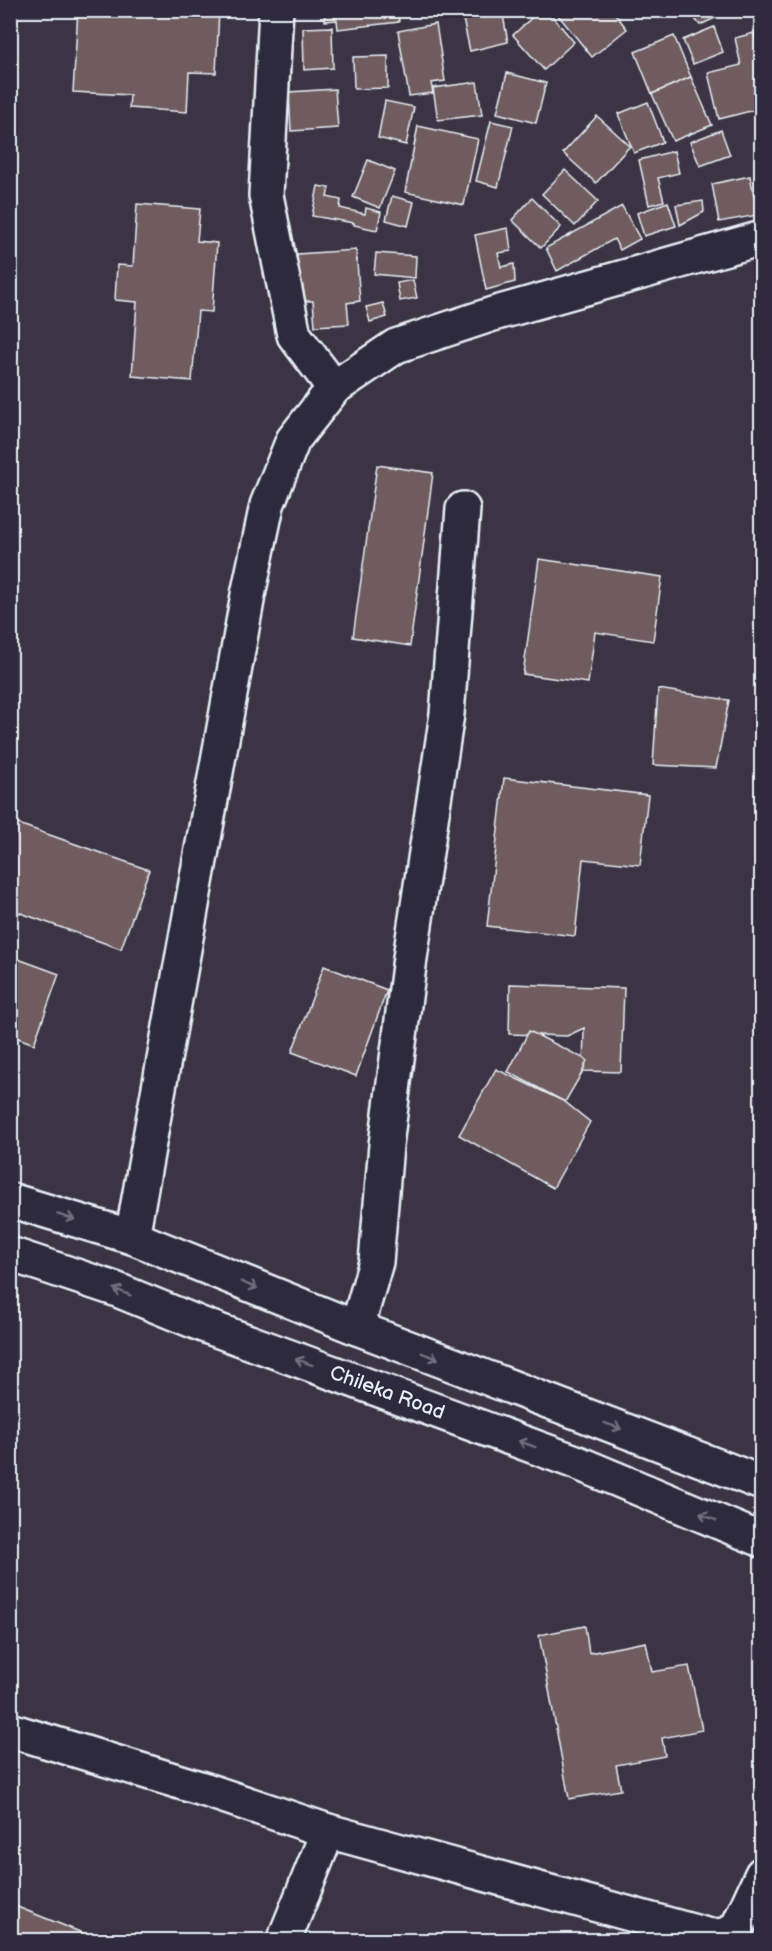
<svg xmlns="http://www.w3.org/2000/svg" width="772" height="1951" font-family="'Balsamiq Sans',sans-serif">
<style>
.building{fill:#705c5e;stroke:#e8f1f8;stroke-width:1.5}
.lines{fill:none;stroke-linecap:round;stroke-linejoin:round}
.street-casing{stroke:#e8f1f8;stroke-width:38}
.highway-casing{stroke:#e8f1f8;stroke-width:38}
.street{stroke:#2f2a3d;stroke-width:33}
.highway{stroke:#2f2a3d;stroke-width:33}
.oneway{stroke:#70707e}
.labels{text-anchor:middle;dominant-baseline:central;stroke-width:5;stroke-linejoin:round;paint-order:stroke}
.street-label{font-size:20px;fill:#e8f1f8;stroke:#2f2a3d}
</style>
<rect width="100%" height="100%" fill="#3c3444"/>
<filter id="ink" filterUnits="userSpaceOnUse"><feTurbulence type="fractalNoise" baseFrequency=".0167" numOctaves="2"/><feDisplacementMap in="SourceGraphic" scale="12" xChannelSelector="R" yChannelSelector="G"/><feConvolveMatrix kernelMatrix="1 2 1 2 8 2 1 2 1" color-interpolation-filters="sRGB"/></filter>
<g filter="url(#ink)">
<g class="building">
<path d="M78,10H219L216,73L189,72L187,112L129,108L130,95L73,92Z"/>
<path d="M324,10H398L399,22L338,29L337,20L325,21Z"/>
<path d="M461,10H502L508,42L470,51Z"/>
<path d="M540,10H547L574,42L544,70L513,35Z"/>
<path d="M554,10H612L627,29L592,57Z"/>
<path d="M700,10H709L715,18L700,25L691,14Z"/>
<path d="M436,24L445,81L431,83L433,93L409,96L398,31Z"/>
<path d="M332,27L333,68L304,70L303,28Z"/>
<path d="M714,27L723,52L693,64L683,40Z"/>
<path d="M754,33L762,62V108L719,119L708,73L741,65L735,38Z"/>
<path d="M674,36L691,77L652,94L635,52Z"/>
<path d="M388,56V88L354,89L353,57Z"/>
<path d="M507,73L546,83L536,123L497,113Z"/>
<path d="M691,77L712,125L673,141L652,94Z"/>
<path d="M477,82L482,115L438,120L433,88Z"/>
<path d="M335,89L338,128L291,131L289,92Z"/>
<path d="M385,101L414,107L406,145L378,138Z"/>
<path d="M648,102L663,142L634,153L618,114Z"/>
<path d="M597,116L630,146L596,183L563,153Z"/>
<path d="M491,121L513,126L498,187L476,181Z"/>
<path d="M418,126L478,139L464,205L405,192Z"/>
<path d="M721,130L730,155L700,166L690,142Z"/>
<path d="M674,151L679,173L658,178L664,201L649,205L639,160Z"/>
<path d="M368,160L395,171L380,208L353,197Z"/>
<path d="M565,170L598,201L575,226L542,194Z"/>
<path d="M750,176L758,215L719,222L712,184Z"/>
<path d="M318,186L329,188L327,197L341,200L340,208L365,214L366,208L381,212L377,230L354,225V223L312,216Z"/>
<path d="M392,196L414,202L408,226L386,220Z"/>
<path d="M532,198L561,227L541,248L512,220Z"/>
<path d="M703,201L704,212L680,225L676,205Z"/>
<path d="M668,202L676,226L644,236L637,213Z"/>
<path d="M137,204L200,209L197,241L217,243L212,312L198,311L192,381L132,376L137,302L115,300L117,265L133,266Z"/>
<path d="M622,206L640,239L620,250L614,239L557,271L546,248Z"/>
<path d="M508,228L511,251L498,253L501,267L514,264L515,282L486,290L475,235Z"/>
<path d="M356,250L360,301L347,303L349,324L315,326L313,301H300L297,254Z"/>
<path d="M376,253L416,256L415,278L374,274Z"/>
<path d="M413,280L417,298L400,301L397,283Z"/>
<path d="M383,303L387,317L370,322L366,307Z"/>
<path d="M377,465L433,473L410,646L353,637Z"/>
<path d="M539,559L662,577L653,641L595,632L588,683L523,674Z"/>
<path d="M658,689L729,700L716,768L653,765Z"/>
<path d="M504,778L648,795L640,865L583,859L575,936L487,926Z"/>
<path d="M10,821L149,870L121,949L15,911L10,926Z"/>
<path d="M10,956L59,974L34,1044L10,1035Z"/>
<path d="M324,966L387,990L356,1076L292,1052Z"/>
<path d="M510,984L624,988L621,1072L583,1071L584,1028L567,1036L509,1034Z"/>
<path d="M529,1031L587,1060L583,1071L565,1102L508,1072Z"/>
<path d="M496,1069L565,1102L590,1122L553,1188L459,1135Z"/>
<path d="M585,1626L589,1653L646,1642L652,1672L689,1666L702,1730L662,1738L665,1756L616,1765L621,1790L569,1799L539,1635Z"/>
<path d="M10,1904L100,1940H10Z"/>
</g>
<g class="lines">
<defs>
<g id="street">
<path d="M276,10L266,195L294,335L334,388"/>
<path d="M132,1237L248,595L267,505L293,440L334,388L396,346L493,314L762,238"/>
<path d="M357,1328L376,1262L386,1145L410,958L447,714L463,509"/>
<path d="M10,1730L206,1790L328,1831L710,1936L729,1935L739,1924L762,1874"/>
<path d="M284,1940L328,1831"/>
</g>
<g id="highway">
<path d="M10,1200L132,1237L357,1328L762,1483"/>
<path id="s1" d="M10,1254L115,1289L203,1325L573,1461L762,1540"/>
</g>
</defs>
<use href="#street" class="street-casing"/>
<use href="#highway" class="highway-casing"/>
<use href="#street" class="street"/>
<use href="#highway" class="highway"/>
</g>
<defs><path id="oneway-shaft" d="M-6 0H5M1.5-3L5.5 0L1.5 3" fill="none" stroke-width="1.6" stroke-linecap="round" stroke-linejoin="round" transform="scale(1.5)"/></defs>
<g class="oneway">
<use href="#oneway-shaft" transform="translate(66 1217) rotate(17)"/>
<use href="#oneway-shaft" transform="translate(249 1285) rotate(22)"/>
<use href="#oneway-shaft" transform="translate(122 1292) rotate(-158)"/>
<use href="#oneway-shaft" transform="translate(430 1356) rotate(21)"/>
<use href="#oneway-shaft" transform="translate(304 1362) rotate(-160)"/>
<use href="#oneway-shaft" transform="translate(613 1426) rotate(21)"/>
<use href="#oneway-shaft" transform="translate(527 1444) rotate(-160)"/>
<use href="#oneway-shaft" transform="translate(708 1517) rotate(-157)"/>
</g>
</g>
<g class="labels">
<g class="street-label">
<text stroke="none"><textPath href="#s1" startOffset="402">Chileka Road</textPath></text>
</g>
</g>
<rect width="772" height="1951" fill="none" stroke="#2f2a3d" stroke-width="36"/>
<rect x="18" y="18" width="736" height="1915" fill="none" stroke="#e8f1f8" stroke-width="2" filter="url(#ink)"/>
</svg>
